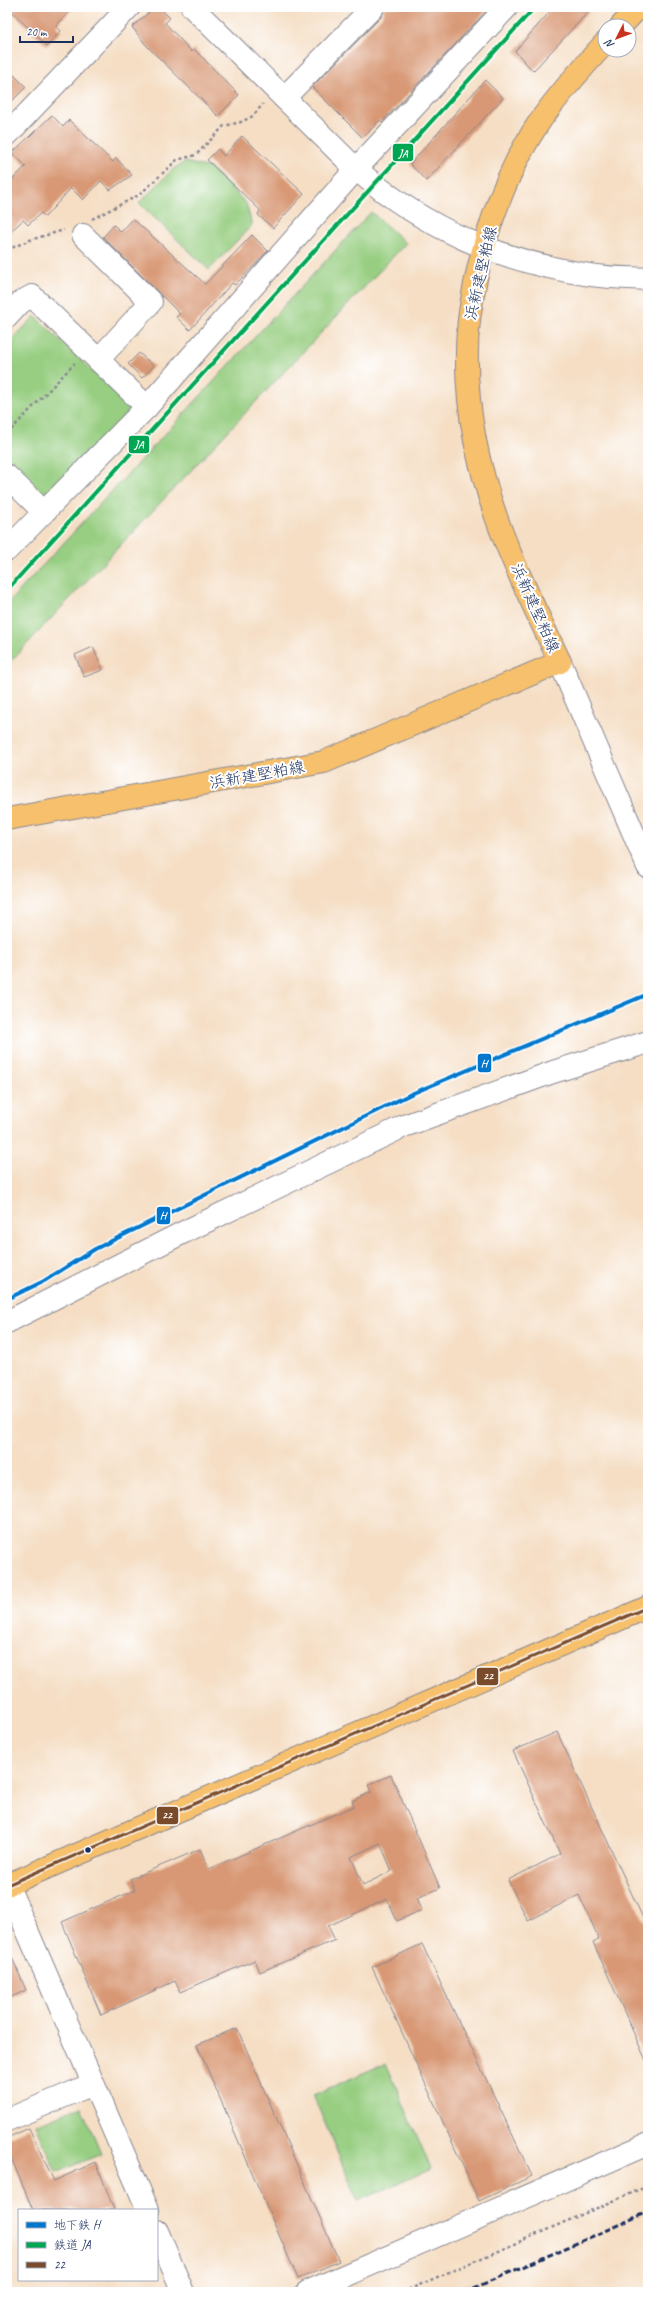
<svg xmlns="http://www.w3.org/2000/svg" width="655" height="2299" font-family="Caveat,'Klee One',sans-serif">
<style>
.green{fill:#97ce81;stroke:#597e70}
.building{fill:#d89875;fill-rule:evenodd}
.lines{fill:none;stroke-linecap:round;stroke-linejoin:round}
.minor-casing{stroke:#888691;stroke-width:24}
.major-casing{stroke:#888691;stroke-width:24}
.highway-casing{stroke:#888691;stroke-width:24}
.path{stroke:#888691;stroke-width:2.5;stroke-dasharray:3 3;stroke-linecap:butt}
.minor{stroke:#fff;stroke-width:22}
.major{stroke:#f7c06c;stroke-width:22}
.highway{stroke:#f7c06c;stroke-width:22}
.rail{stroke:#1b2f5e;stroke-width:3;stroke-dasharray:6 3;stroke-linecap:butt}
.bus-1-casing{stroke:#fff;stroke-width:6}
.bus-1{stroke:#7a4b2a;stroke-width:3}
.rail-1-casing{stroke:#fff;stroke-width:7}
.rail-1{stroke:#00a651;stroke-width:4}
.metro-1-casing{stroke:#fff;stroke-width:7}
.metro-1{stroke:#07c;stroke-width:4}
.bus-dot{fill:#1b2f5e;stroke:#fff;stroke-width:1.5}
.labels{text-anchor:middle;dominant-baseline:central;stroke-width:4;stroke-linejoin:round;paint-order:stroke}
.street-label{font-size:16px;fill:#1b2f5e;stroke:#fff}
.line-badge{stroke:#fff;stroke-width:1.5}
.badge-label{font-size:11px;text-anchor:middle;font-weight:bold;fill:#fff}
</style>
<rect width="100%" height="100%" fill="#fff"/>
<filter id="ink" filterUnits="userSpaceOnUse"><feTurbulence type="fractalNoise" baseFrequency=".025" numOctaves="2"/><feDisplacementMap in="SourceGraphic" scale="8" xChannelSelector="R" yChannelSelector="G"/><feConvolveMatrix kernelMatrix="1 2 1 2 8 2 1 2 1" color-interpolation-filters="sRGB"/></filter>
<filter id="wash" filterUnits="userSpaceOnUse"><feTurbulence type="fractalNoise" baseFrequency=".012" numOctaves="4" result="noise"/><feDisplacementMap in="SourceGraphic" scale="16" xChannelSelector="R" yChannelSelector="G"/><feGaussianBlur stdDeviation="0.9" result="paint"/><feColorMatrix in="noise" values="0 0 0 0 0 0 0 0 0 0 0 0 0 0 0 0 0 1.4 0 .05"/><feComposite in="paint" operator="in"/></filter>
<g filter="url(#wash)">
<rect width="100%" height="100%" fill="#f5dec4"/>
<g class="green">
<path d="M185,162L210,168L246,203L252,225L209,270L139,203L173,169Z"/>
<path d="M371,212L406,243L7,665V604Z"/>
<path d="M35,316L134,411L45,503L7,463V345Z"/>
<path d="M386,2063L431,2169L358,2201L313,2095Z"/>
<path d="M81,2106L101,2154L56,2173L36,2125Z"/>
</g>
<g id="blocks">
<g class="building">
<path d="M7,7H74L56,26L61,31L47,46Z"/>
<path d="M155,7H159L170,18L165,23L192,52L194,49L239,95L218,116L146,45L132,27Z"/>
<path d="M385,7H490L382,122L380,120L363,138L312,87L382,16Z"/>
<path d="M554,7H593L533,71L515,51Z"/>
<path d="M7,68L26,87L7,106Z"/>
<path d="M485,80L503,98L426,181L410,164Z"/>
<path d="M52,115L63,127L69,120L113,162L116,158L132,175L110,190L101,181L83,200L71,188L45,217L41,213L28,225L23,220L7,235V185L26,166L12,153Z"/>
<path d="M242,136L304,194L273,228L258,215L260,210L207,160L218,149L224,156Z"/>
<path d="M133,219L205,284L252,235L268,251L235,285L232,283L190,330L176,317L180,314L103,237L114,225L121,232Z"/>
<path d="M139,353L154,366L142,378L128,364Z"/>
<path d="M93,647L103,670L84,677L75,655Z"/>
<path d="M557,1732L648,1929V2065L593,1942L599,1939L579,1895L528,1921L508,1880L560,1854L513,1751Z"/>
<path d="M391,1775L440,1888L417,1898L422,1910L397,1921L387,1899L328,1926L335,1940L260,1972L255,1960L180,1992L175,1981L101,2015L62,1922L135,1890L130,1879L200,1849L209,1869L354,1806L352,1801L371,1792L368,1785ZM380,1843L392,1871L363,1885L351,1857Z"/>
<path d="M422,1944L532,2176L479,2201L372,1967Z"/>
<path d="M7,1946L26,1990L7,1999Z"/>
<path d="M237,2028L339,2261L298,2279L197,2045Z"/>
<path d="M29,2128L54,2181L96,2162L114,2210H33L7,2148V2138Z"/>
</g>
</g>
</g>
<g filter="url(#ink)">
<use href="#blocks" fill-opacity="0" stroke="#888691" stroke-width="1"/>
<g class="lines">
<defs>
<g id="minor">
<path d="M192,7L356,169C425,229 500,261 590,275C609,278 629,278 648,279"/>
<path d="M284,98L373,7"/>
<path d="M7,135L129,7"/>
<path d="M83,235L151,302L98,360"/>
<path d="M7,317L21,302L32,296L147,407L44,512"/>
<path d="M147,407L356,169L507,7"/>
<path d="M7,476L44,512L7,550"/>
<path d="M560,662L648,867"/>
<path d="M7,1322L180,1234L404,1126L553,1072L648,1042"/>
<path d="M7,1884L148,2210"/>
<path d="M7,2120L93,2084"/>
<path d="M157,2231L183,2292"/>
<path d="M307,2292L648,2144"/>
</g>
<g id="major">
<path d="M621,26L639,7"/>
<path d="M7,819L324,762L560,662C532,602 501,542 484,478C470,429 463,371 469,320C478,251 502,176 542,118C561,92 583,67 605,43"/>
</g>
<path id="highway" d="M7,1885L648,1607"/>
</defs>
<use href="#minor" class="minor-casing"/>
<use href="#major" class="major-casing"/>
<use href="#highway" class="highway-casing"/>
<g class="path">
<path d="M92,219L139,195L177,160L196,155L224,126L241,122L253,116L263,104"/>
<path d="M7,250L30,240L64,230"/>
<path d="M7,434L75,363"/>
<path d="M403,2292L648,2186"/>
</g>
<use href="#minor" class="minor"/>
<use href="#major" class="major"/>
<use href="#highway" class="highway"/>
<path class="rail" d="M465,2292L648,2212"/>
<defs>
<path id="bus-1" d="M7,1885L648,1607"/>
</defs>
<use href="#bus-1" class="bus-1-casing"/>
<use href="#bus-1" class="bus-1"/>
<defs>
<path id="rail-1" d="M7,590L535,7"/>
</defs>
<use href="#rail-1" class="rail-1-casing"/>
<use href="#rail-1" class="rail-1"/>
<defs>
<path id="metro-1" d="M7,1299L44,1281L95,1249L411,1094L648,994"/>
</defs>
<use href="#metro-1" class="metro-1-casing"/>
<use href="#metro-1" class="metro-1"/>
</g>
</g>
<circle class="bus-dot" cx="88" cy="1850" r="3.5"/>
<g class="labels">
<g class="street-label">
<text transform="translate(481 273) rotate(-77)">浜新建堅粕線</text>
<text transform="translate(535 608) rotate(66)">浜新建堅粕線</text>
<text transform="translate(257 775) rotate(-10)">浜新建堅粕線</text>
</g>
</g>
<g class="line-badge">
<rect x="392" y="143" width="22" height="19" rx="4" fill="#00a651"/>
<rect x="128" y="435" width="22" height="19" rx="4" fill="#00a651"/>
<rect x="477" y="1053" width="15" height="20" rx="4" fill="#07c"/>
<rect x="156" y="1206" width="15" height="19" rx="4" fill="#07c"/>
<rect x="476" y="1667" width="23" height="19" rx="4" fill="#7a4b2a"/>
<rect x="156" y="1806" width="23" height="19" rx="4" fill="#7a4b2a"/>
</g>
<g class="badge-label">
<text x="403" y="157">JA</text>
<text x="139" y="448">JA</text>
<text x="484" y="1067">H</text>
<text x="163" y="1219">H</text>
<text x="488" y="1680">22</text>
<text x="167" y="1819">22</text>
</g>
<rect width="655" height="2299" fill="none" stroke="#fff" stroke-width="24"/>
<rect x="18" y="2209" width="140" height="72" fill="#ffffff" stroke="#a4acbf"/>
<rect x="26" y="2222" width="20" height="6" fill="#0077cc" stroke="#a4acbf"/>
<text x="54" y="2229" font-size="12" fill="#1b2f5e">地下鉄 H</text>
<rect x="26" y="2242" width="20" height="6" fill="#00a651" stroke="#a4acbf"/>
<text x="54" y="2249" font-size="12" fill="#1b2f5e">鉄道 JA</text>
<rect x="26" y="2262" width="20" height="6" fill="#7a4b2a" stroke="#a4acbf"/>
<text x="54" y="2269" font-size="12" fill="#1b2f5e">22</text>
<g transform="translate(617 38) rotate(228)"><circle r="19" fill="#ffffff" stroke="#a4acbf"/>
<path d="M0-3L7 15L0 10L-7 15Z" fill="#c8321e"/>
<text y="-6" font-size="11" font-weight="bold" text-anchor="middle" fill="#1b2f5e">N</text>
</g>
<path d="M20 36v6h53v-6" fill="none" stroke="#1b2f5e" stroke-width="2"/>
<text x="26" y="36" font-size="12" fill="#1b2f5e" stroke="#ffffff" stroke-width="3" paint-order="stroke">20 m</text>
</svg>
